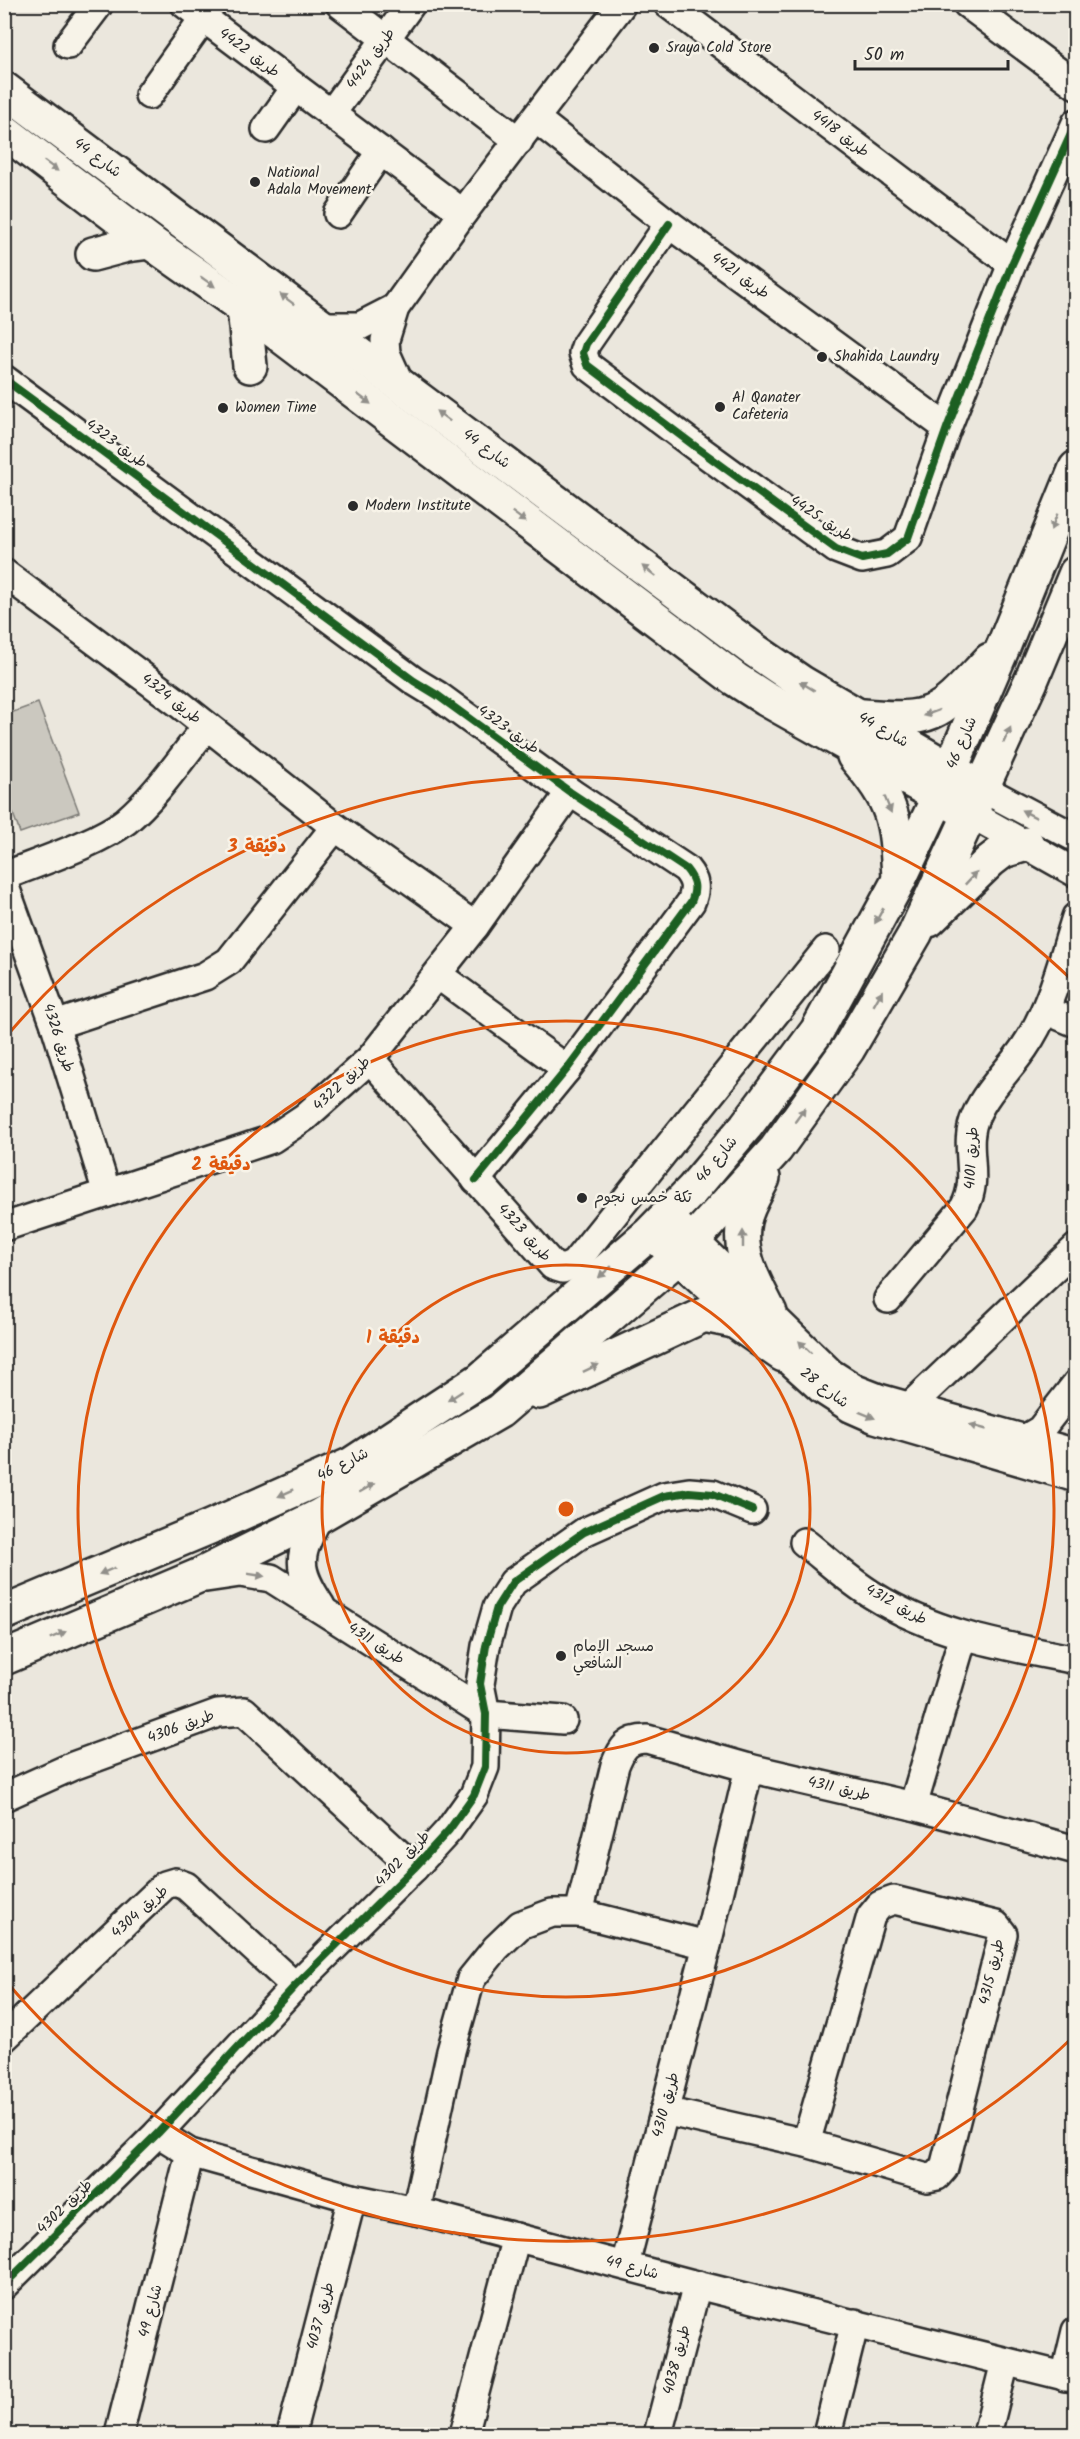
<svg xmlns="http://www.w3.org/2000/svg" width="1080" height="2439" font-family="Kalam,'Playpen Sans Arabic',sans-serif">
<style>
.green{fill:#cbc8bf;stroke:#7b7a75;stroke-width:1.5}
.lines{fill:none;stroke-linecap:round;stroke-linejoin:round}
.minor-casing{stroke:#2b2b2b;stroke-width:32}
.major-casing{stroke:#2b2b2b;stroke-width:38}
.minor{stroke:#f7f3e8;stroke-width:27}
.major{stroke:#f7f3e8;stroke-width:33}
.cycleway-casing{stroke:#f7f3e8;stroke-width:11}
.cycleway{stroke:#1b5e20;stroke-width:8}
.oneway{fill:#918f8a}
.ring{fill:none;stroke:#df570e;stroke-width:3}
.poi-dot{fill:#2b2b2b;stroke:#f7f3e8;stroke-width:2}
.labels{text-anchor:middle;dominant-baseline:central;stroke-width:5;stroke-linejoin:round;paint-order:stroke}
.poi-label{font-size:15px;fill:#2b2b2b;stroke:#f7f3e8;text-anchor:start}
.street-label{font-size:15px;fill:#2b2b2b;stroke:#f7f3e8}
.centre{fill:#df570e;stroke:#f7f3e8;stroke-width:3}
.ring-label{font-size:18px;text-anchor:middle;font-weight:bold;fill:#df570e;stroke:#f7f3e8;stroke-width:5;stroke-linejoin:round;paint-order:stroke}
</style>
<rect width="100%" height="100%" fill="#ebe7dd"/>
<filter id="ink" filterUnits="userSpaceOnUse"><feTurbulence type="fractalNoise" baseFrequency=".0167" numOctaves="2"/><feDisplacementMap in="SourceGraphic" scale="12" xChannelSelector="R" yChannelSelector="G"/><feConvolveMatrix kernelMatrix="1 2 1 2 8 2 1 2 1" color-interpolation-filters="sRGB"/></filter>
<g filter="url(#ink)">
<path class="green" d="M38,703L79,812L20,833L5,791V715Z"/>
<g class="lines">
<defs>
<g id="minor">
<path d="M185,4L463,213"/>
<path d="M340,4L519,141"/>
<path d="M668,4L1012,264"/>
<path d="M967,4L1076,85"/>
<path d="M68,45L99,4"/>
<path d="M149,95L203,19"/>
<path d="M331,114L411,4"/>
<path d="M536,119L669,224L947,428"/>
<path d="M266,129L295,88"/>
<path d="M338,214L381,151"/>
<path d="M669,224L586,344L583,353L587,365L696,447L836,549L862,559L887,554L908,538L947,428L1012,264L1076,123"/>
<path d="M323,326H360L395,308"/>
<path d="M4,379L414,681L437,695L570,792L686,869C695,880 697,888 691,902L567,1069L476,1180"/>
<path d="M400,384L386,353L385,340L395,308L463,213L622,4"/>
<path d="M4,573L177,702L335,827L475,926"/>
<path d="M982,788L1076,838"/>
<path d="M971,814L1076,873"/>
<path d="M4,876C39,862 98,843 126,821C157,795 181,758 207,726"/>
<path d="M4,884L55,1025L107,1193"/>
<path d="M438,975L567,1069"/>
<path d="M1045,1010L1076,1023"/>
<path d="M55,1025L205,976L229,961L335,827"/>
<path d="M370,1059L553,1266L563,1269L574,1264L826,950"/>
<path d="M668,1215L831,1373L856,1389L879,1398L1076,1453"/>
<path d="M4,1227L272,1139L305,1117L370,1059L475,926L570,792"/>
<path d="M649,1234L822,1390L850,1408L875,1419L1076,1478"/>
<path d="M888,1299L964,1208C982,1175 961,1148 976,1115C987,1090 1009,1070 1024,1048C1051,1009 1062,961 1076,917"/>
<path d="M909,1407L1076,1248"/>
<path d="M1023,1440L1040,1430L1076,1384"/>
<path d="M319,1516C298,1557 295,1566 321,1606"/>
<path d="M804,1542C827,1560 849,1581 874,1596C936,1635 1005,1646 1076,1660"/>
<path d="M206,1578L240,1573L271,1578L486,1714L563,1720"/>
<path d="M4,1797L73,1766L218,1713L244,1711L414,1868"/>
<path d="M913,1806L963,1637"/>
<path d="M579,1913L707,1945"/>
<path d="M4,2038L165,1885L175,1882L186,1886L295,1986"/>
<path d="M664,2111L806,2143L927,2178L937,2176L944,2168L1003,1934L996,1925L894,1900L880,1905L871,1916L806,2143"/>
<path d="M158,2133L190,2153L352,2198L416,2211L697,2285L1076,2379"/>
<path d="M416,2211L451,2051L471,1979L496,1948L520,1925L552,1913H579L615,1765C622,1748 627,1739 647,1739L749,1768L913,1806L1076,1850"/>
<path d="M625,2265L707,1945L749,1768"/>
<path d="M4,2285L158,2133L295,1986L414,1868L449,1830L474,1795L485,1767L486,1714L480,1684L486,1646L497,1607L513,1582L584,1532L664,1496L689,1492L713,1494L752,1510"/>
<path d="M1065,2377L1076,2331"/>
<path d="M119,2434L190,2153"/>
<path d="M291,2434L352,2198"/>
<path d="M464,2434L516,2237"/>
<path d="M658,2434L697,2285"/>
<path d="M827,2434L855,2323"/>
<path d="M987,2434L1005,2362"/>
</g>
<g id="major">
<path d="M4,89L754,650L802,683L968,780"/>
<path d="M4,131L150,242L244,308L735,679L766,699L958,807"/>
<path d="M93,254L127,245L150,242"/>
<path d="M244,308L250,366"/>
<path d="M863,716C938,723 941,711 990,660"/>
<path d="M854,756C894,803 896,818 899,878"/>
<path d="M929,920L990,861L1003,851L1027,844"/>
<path d="M763,1178C757,1191 747,1206 744,1221C737,1255 756,1284 770,1313"/>
<path d="M539,1392L704,1315L734,1321L783,1355"/>
<path d="M4,1613L210,1527L352,1464L480,1380L649,1234L693,1189L746,1126L817,1031L899,880L939,796L1004,645L1076,468"/>
<path d="M4,1658L198,1576L319,1516L500,1411L677,1258L776,1149L848,1049L915,934L1031,681L1076,573"/>
</g>
</defs>
<use href="#minor" class="minor-casing"/>
<use href="#major" class="major-casing"/>
<use href="#minor" class="minor"/>
<use href="#major" class="major"/>
<defs>
<g id="cycleway">
<path d="M669,224L586,344L583,353L587,365L696,447L836,549L862,559L887,554L908,538L947,428L1012,264L1076,123"/>
<path d="M4,379L414,681L437,695L570,792L686,869C695,880 697,888 691,902L567,1069L476,1180"/>
<path d="M4,2285L158,2133L295,1986L414,1868L449,1830L474,1795L485,1767L486,1714L480,1684L486,1646L497,1607L513,1582L584,1532L664,1496L689,1492L713,1494L752,1510"/>
</g>
</defs>
<use href="#cycleway" class="cycleway-casing"/>
<use href="#cycleway" class="cycleway"/>
</g>
<defs><path id="oneway-solid" d="M-6-.8H1V-3.2L6.5 0L1 3.2V.8H-6Z" transform="scale(1.5)"/></defs>
<g class="oneway">
<use href="#oneway-solid" transform="translate(51 166) rotate(37)"/>
<use href="#oneway-solid" transform="translate(208 282) rotate(35)"/>
<use href="#oneway-solid" transform="translate(287 299) rotate(-143)"/>
<use href="#oneway-solid" transform="translate(364 399) rotate(37)"/>
<use href="#oneway-solid" transform="translate(443 416) rotate(-143)"/>
<use href="#oneway-solid" transform="translate(519 517) rotate(37)"/>
<use href="#oneway-solid" transform="translate(1054 522) rotate(112)"/>
<use href="#oneway-solid" transform="translate(649 571) rotate(-143)"/>
<use href="#oneway-solid" transform="translate(807 686) rotate(-149)"/>
<use href="#oneway-solid" transform="translate(931 713) rotate(160)"/>
<use href="#oneway-solid" transform="translate(1007 735) rotate(-65)"/>
<use href="#oneway-solid" transform="translate(888 805) rotate(68)"/>
<use href="#oneway-solid" transform="translate(1029 814) rotate(-153)"/>
<use href="#oneway-solid" transform="translate(971 878) rotate(-47)"/>
<use href="#oneway-solid" transform="translate(879 916) rotate(119)"/>
<use href="#oneway-solid" transform="translate(878 998) rotate(-60)"/>
<use href="#oneway-solid" transform="translate(800 1115) rotate(-54)"/>
<use href="#oneway-solid" transform="translate(743 1239) rotate(-90)"/>
<use href="#oneway-solid" transform="translate(605 1272) rotate(139)"/>
<use href="#oneway-solid" transform="translate(805 1347) rotate(-136)"/>
<use href="#oneway-solid" transform="translate(591 1368) rotate(-25)"/>
<use href="#oneway-solid" transform="translate(455 1396) rotate(147)"/>
<use href="#oneway-solid" transform="translate(867 1415) rotate(22)"/>
<use href="#oneway-solid" transform="translate(978 1427) rotate(-164)"/>
<use href="#oneway-solid" transform="translate(367 1488) rotate(-30)"/>
<use href="#oneway-solid" transform="translate(286 1493) rotate(156)"/>
<use href="#oneway-solid" transform="translate(107 1571) rotate(157)"/>
<use href="#oneway-solid" transform="translate(256 1575) rotate(9)"/>
<use href="#oneway-solid" transform="translate(58 1635) rotate(-23)"/>
</g>
</g>
<g class="ring">
<circle cx="566" cy="1509" r="244"/>
<circle cx="566" cy="1509" r="488"/>
<path d="M1074 2036A732 732 0 0 1 5 1980M5 1038A732 732 0 0 1 1074 982"/>
</g>
<g class="poi-dot">
<circle cx="654" cy="48" r="6"/>
<circle cx="255" cy="182" r="6"/>
<circle cx="822" cy="357" r="6"/>
<circle cx="720" cy="407" r="6"/>
<circle cx="223" cy="408" r="6"/>
<circle cx="353" cy="506" r="6"/>
<circle cx="582" cy="1198" r="6"/>
<circle cx="561" cy="1656" r="6"/>
</g>
<g class="labels">
<g class="poi-label">
<text x="666" y="48">Sraya Cold Store</text>
<text x="267" y="173">National<tspan x="267" dy="17">Adala Movement</tspan></text>
<text x="834" y="357">Shahida Laundry</text>
<text x="732" y="398">Al Qanater<tspan x="732" dy="17">Cafeteria</tspan></text>
<text x="235" y="408">Women Time</text>
<text x="365" y="506">Modern Institute</text>
<text x="594" y="1198">تكة خمس نجوم</text>
<text x="573" y="1647">مسجد الإمام<tspan x="573" dy="17">الشافعي</tspan></text>
</g>
<g class="street-label">
<text transform="translate(249 53) rotate(37)">طريق 4422</text>
<text transform="translate(371 59) rotate(-54)">طريق 4424</text>
<text transform="translate(840 134) rotate(37)">طريق 4418</text>
<text transform="translate(97 158) rotate(37)">شارع 44</text>
<text transform="translate(740 276) rotate(36)">طريق 4421</text>
<text transform="translate(116 444) rotate(36)">طريق 4323</text>
<text transform="translate(486 449) rotate(37)">شارع 44</text>
<text transform="translate(821 519) rotate(33)">طريق 4425</text>
<text transform="translate(171 699) rotate(38)">طريق 4324</text>
<text transform="translate(508 730) rotate(36)">طريق 4323</text>
<text transform="translate(883 730) rotate(30)">شارع 44</text>
<text transform="translate(962 743) rotate(-67)">شارع 46</text>
<text transform="translate(58 1038) rotate(72)">طريق 4326</text>
<text transform="translate(342 1084) rotate(-43)">طريق 4322</text>
<text transform="translate(972 1158) rotate(-87)">طريق 4101</text>
<text transform="translate(717 1160) rotate(-50)">شارع 46</text>
<text transform="translate(524 1233) rotate(48)">طريق 4323</text>
<text transform="translate(824 1388) rotate(37)">شارع 28</text>
<text transform="translate(343 1465) rotate(-27)">شارع 46</text>
<text transform="translate(896 1605) rotate(29)">طريق 4312</text>
<text transform="translate(376 1644) rotate(33)">طريق 4311</text>
<text transform="translate(181 1727) rotate(-20)">طريق 4306</text>
<text transform="translate(839 1789) rotate(13)">طريق 4311</text>
<text transform="translate(403 1859) rotate(-46)">طريق 4302</text>
<text transform="translate(140 1912) rotate(-42)">طريق 4304</text>
<text transform="translate(992 1972) rotate(-77)">طريق 4315</text>
<text transform="translate(666 2105) rotate(-75)">طريق 4310</text>
<text transform="translate(65 2207) rotate(-44)">طريق 4302</text>
<text transform="translate(632 2268) rotate(15)">شارع 49</text>
<text transform="translate(151 2311) rotate(-75)">شارع 49</text>
<text transform="translate(321 2316) rotate(-75)">طريق 4037</text>
<text transform="translate(677 2360) rotate(-76)">طريق 4038</text>
</g>
</g>
<circle cx="566" cy="1509" r="9" class="centre"/>
<g class="ring-label">
<text x="257" y="852">3 دقيقة</text>
<text x="221" y="1170">2 دقيقة</text>
<text x="393" y="1343">1 دقيقة</text>
</g>
<rect width="1080" height="2439" fill="none" stroke="#f7f3e8" stroke-width="24"/>
<rect x="12" y="12" width="1056" height="2415" fill="none" stroke="#2b2b2b" stroke-width="2" filter="url(#ink)"/>
<path d="M855 60v9h153v-9" fill="none" stroke="#2b2b2b" stroke-width="3"/>
<text x="864" y="60" font-size="18" fill="#2b2b2b" stroke="#f7f3e8" stroke-width="4.5" paint-order="stroke">50 m</text>
</svg>
